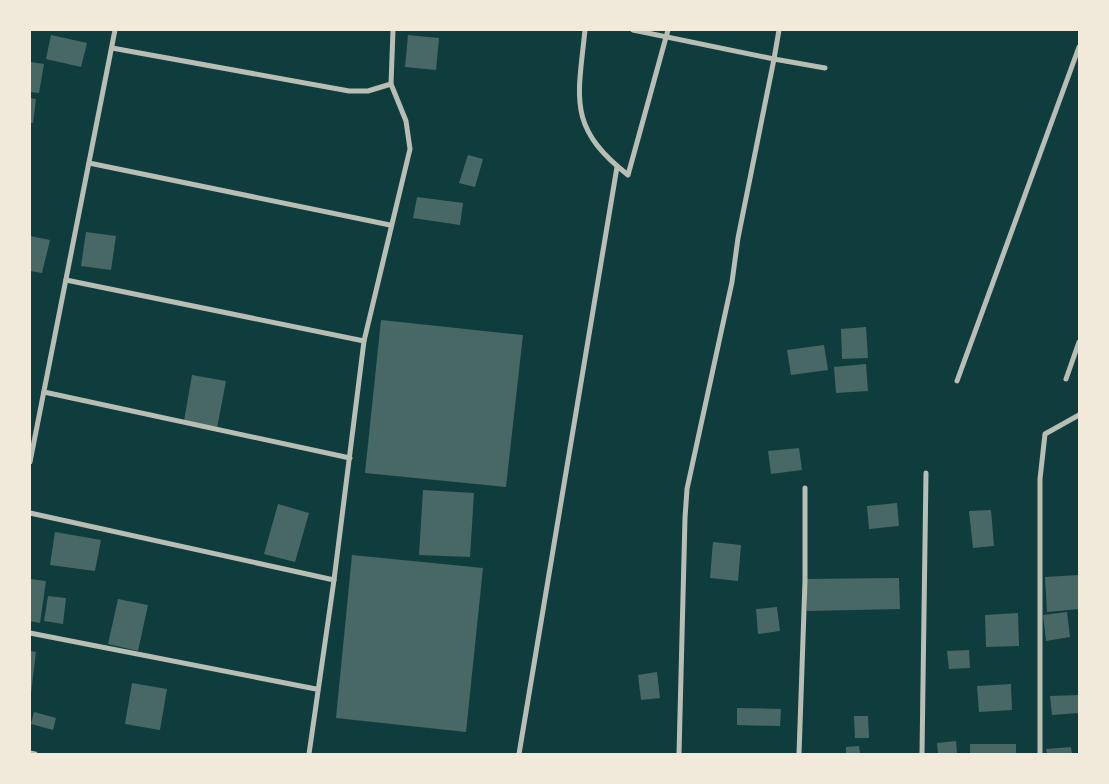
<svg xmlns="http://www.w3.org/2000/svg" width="1109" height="784" font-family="Commissioner,sans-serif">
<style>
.building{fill:#486865}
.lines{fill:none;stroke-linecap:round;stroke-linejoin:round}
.minor{stroke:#b8beb3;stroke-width:5}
</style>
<rect width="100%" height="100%" fill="#0f3d3e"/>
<g class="building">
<path d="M51,35L87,43L81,67L46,59Z"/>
<path d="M408,35L439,38L436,70L405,67Z"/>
<path d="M30,62L44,64L39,93L30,92Z"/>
<path d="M30,98L36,99L33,123H30Z"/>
<path d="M468,155L483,159L475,187L459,183Z"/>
<path d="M417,197L463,203L460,225L413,218Z"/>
<path d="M86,232L116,236L111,270L81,266Z"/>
<path d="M30,236L50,240L42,273L30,271Z"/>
<path d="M381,320L523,335L506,487L365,473Z"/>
<path d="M866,327L868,358L842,359L841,329Z"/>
<path d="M824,345L828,370L791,375L787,350Z"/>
<path d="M866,364L868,391L836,393L834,367Z"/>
<path d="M192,375L226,381L217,428L184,421Z"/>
<path d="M799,448L802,470L771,474L768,451Z"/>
<path d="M423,490L474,493L470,557L419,555Z"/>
<path d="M897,503L899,526L869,529L867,506Z"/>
<path d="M278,504L309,513L295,562L264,554Z"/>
<path d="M991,510L994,546L973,548L969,511Z"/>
<path d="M55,532L101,540L95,571L50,565Z"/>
<path d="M713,542L741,545L738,581L710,578Z"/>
<path d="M352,555L483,568L466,732L336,718Z"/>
<path d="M1079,575V609L1047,612L1045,577Z"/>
<path d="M899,578L900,609L807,611L806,579Z"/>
<path d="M30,579L46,581L40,623L30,621Z"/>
<path d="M48,596L66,598L63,624L44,621Z"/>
<path d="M118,599L148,605L138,651L108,644Z"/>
<path d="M777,607L780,631L758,634L756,609Z"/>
<path d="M1067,612L1070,637L1046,641L1043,615Z"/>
<path d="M1018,613L1019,646L986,647L985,615Z"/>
<path d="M969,650L970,668L949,669L947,651Z"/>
<path d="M30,651L36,652L31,693H30Z"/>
<path d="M657,672L660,698L641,700L638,675Z"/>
<path d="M132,683L167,689L160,730L125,724Z"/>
<path d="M1011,684L1012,710L979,712L977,686Z"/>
<path d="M1079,695V713L1052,715L1050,696Z"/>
<path d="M737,708L781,709L780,726L737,725Z"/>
<path d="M34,712L56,718L53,730L31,724Z"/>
<path d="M854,716H868L869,738H855Z"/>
<path d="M956,741L957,754H938L937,743Z"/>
<rect x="970" y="744" width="46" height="10"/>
<path d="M859,746L860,754H846V747Z"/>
<path d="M1071,747L1072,754H1047L1046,749Z"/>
</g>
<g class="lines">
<g class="minor">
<path d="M585,30C578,99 567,127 628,175L668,30"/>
<path d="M633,30L774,59L738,238L732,282L687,489L685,518L679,754"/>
<path d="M779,30L774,59L825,68"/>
<path d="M112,48L349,91H368L391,84"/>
<path d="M89,163L390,225"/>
<path d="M66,280L364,341"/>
<path d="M1066,379L1079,342"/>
<path d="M957,381L1079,47"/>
<path d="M44,392L350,458"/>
<path d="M30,462L115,30"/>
<path d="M30,513L334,580"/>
<path d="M30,633L316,689"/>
<path d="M30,753L35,754"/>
<path d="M309,754L334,580L364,341L410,149L406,121L391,84L393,30"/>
<path d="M519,754L617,167"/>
<path d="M799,754L805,581V488"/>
<path d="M922,754L926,473"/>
<path d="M1040,754V479L1045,434L1079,415"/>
</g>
</g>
<rect width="1109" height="784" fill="none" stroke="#f1e9da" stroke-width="62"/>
</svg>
